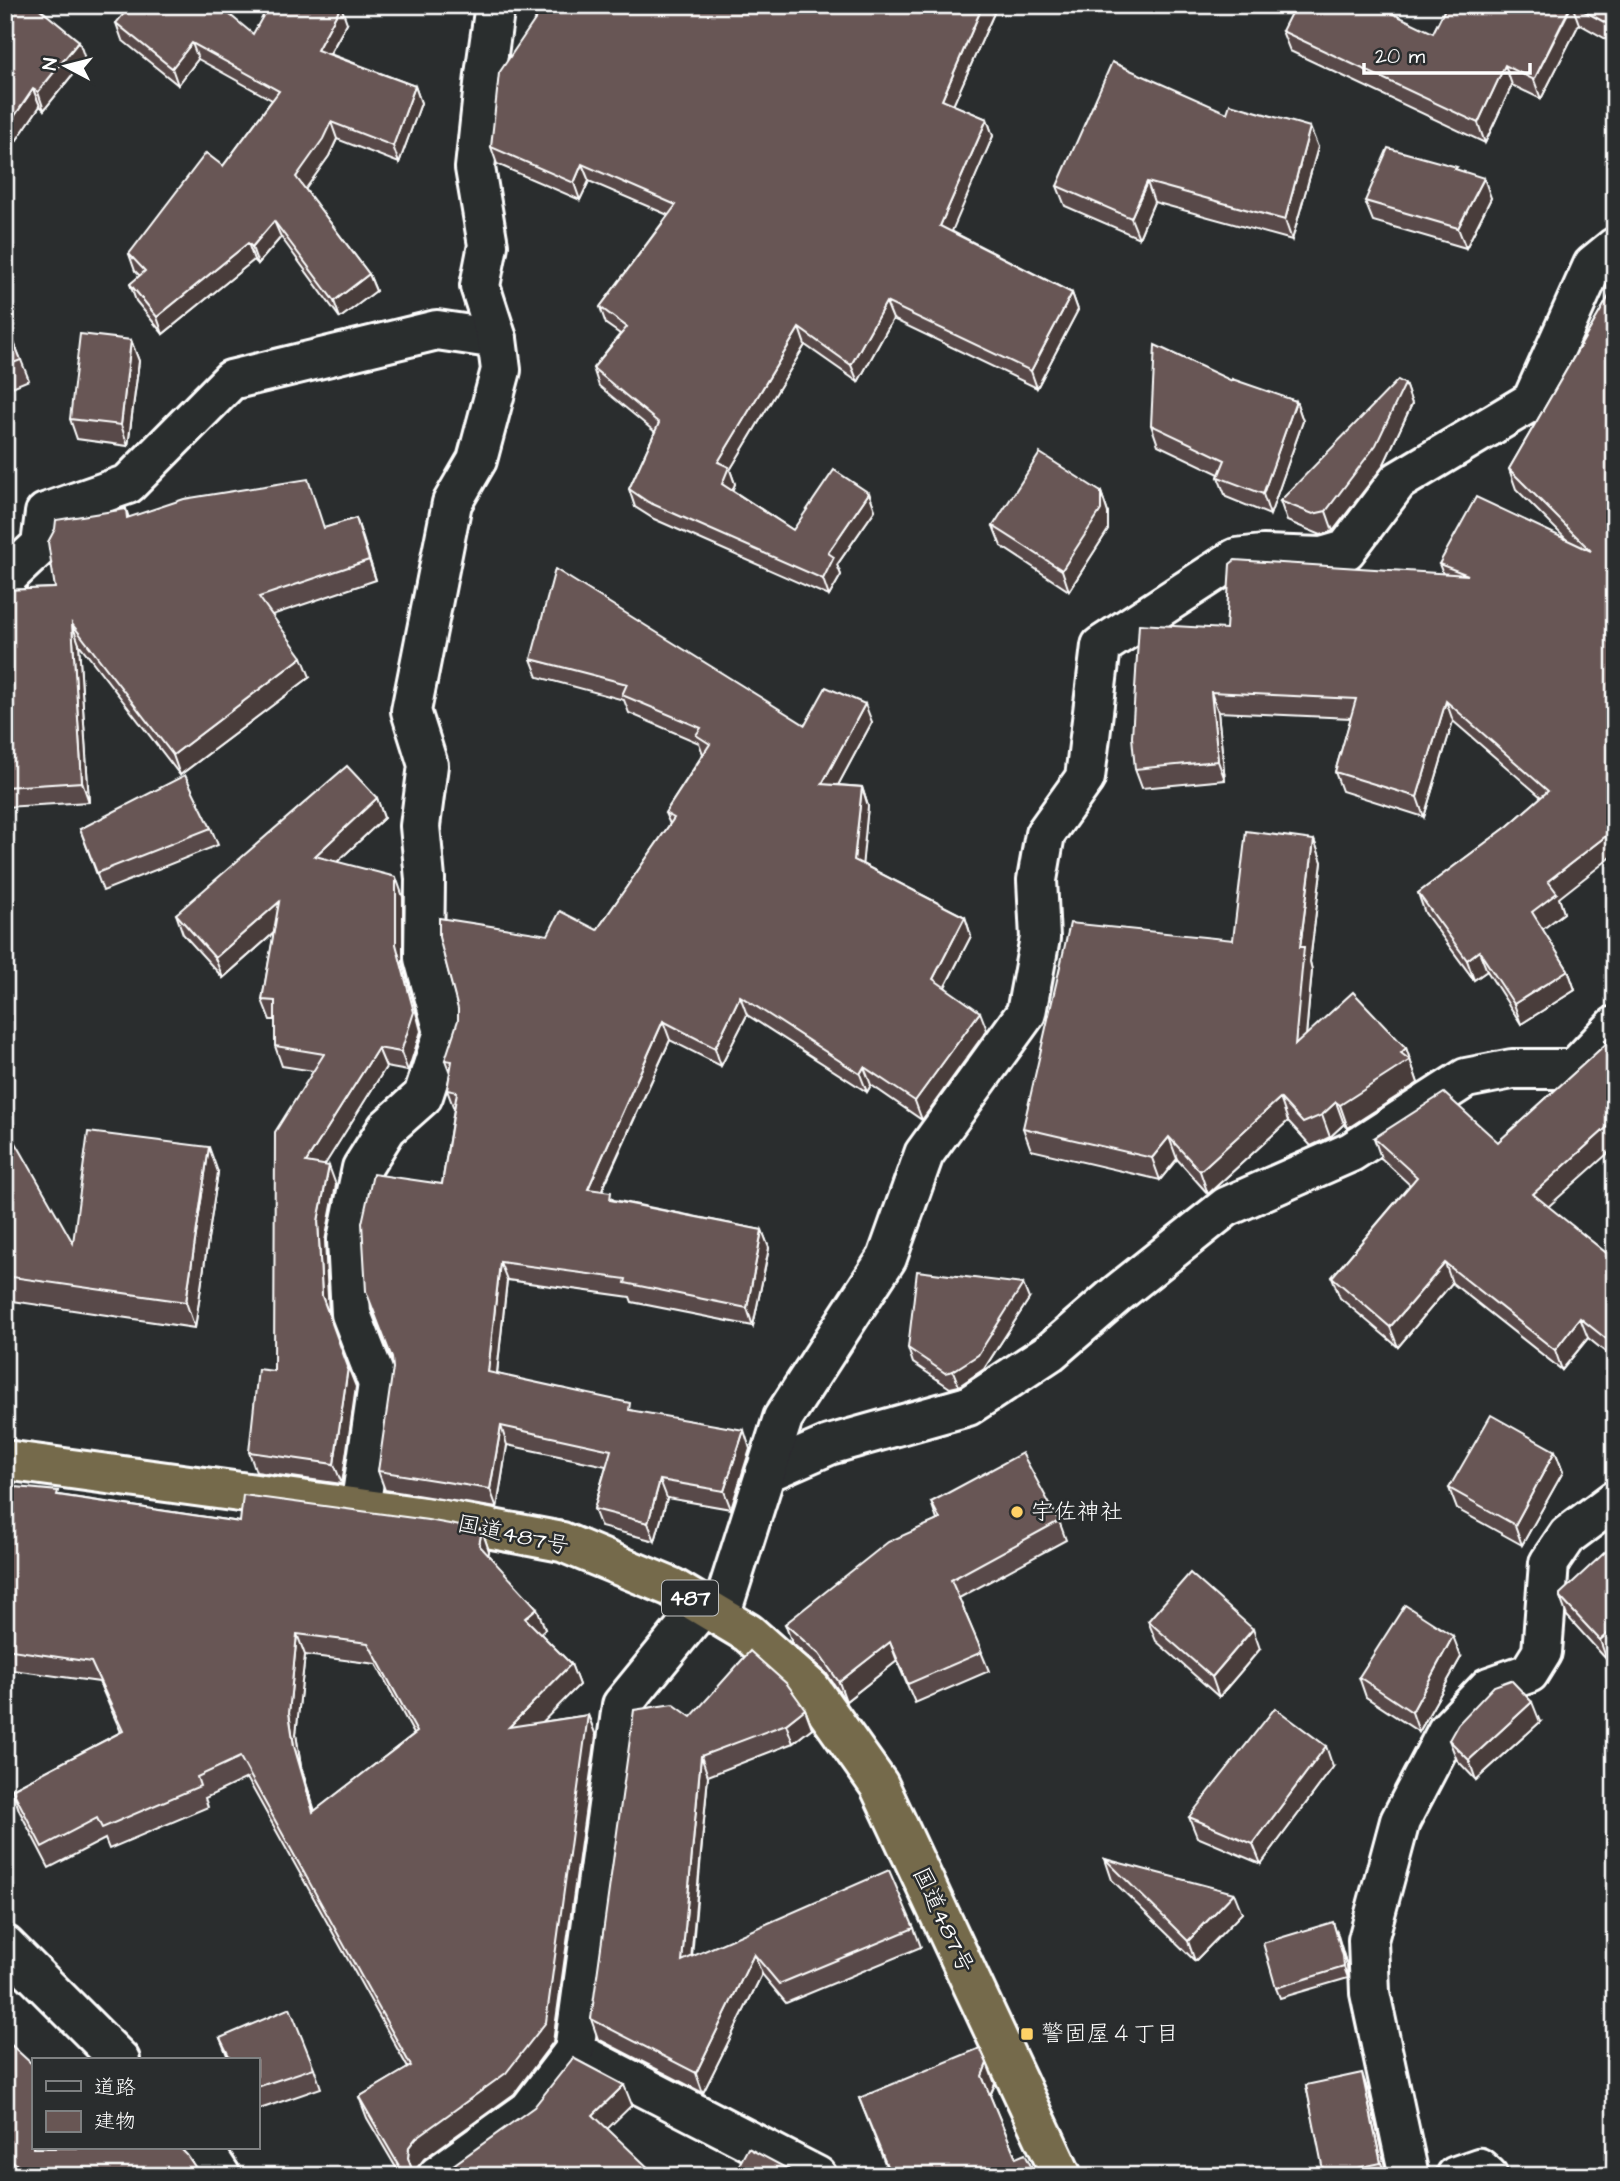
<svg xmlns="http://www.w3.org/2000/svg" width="1620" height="2181" font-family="'Architects Daughter','Klee One',sans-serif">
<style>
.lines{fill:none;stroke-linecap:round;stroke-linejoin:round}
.minor-casing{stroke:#fff;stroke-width:44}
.highway-casing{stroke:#fff;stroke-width:44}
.minor{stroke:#2a2d2e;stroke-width:38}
.highway{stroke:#756b4b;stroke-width:38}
.wall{fill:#594a48;stroke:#fff;stroke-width:2;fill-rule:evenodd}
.shaded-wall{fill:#493c3b;stroke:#fff;stroke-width:2}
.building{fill:#685654;stroke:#fff;stroke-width:2;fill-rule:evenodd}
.poi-dot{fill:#ffd166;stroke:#2a2d2e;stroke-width:2.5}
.labels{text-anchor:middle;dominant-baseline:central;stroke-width:5;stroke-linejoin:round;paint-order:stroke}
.shield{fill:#2a2d2e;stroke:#bfc0c0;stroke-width:2}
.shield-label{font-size:21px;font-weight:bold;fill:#fff}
.poi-label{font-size:23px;fill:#fff;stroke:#2a2d2e;text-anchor:start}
.street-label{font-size:23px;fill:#fff;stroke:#2a2d2e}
</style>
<rect width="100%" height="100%" fill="#2a2d2e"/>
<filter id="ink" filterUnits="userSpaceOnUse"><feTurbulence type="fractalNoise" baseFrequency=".0143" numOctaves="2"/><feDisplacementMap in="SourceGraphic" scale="14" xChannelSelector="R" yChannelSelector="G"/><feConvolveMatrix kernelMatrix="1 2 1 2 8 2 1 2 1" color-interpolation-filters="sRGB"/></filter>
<g filter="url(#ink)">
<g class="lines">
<defs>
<g id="minor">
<path d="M5,579L41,545L45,513L128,484L231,380L437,330L497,339"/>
<path d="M765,1473L829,1445L968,1406L1050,1352L1117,1294L1226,1207L1351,1152L1466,1078L1512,1069H1574L1615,1026"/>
<path d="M360,1509L378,1384L351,1314L347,1240L362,1168L387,1128L423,1096L444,1032L424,958L425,879L420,826L428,765L411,711L452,503L477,460L501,370L497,339L480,286L488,245L475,168L485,75L495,5"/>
<path d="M720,1616L783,1418L887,1258L924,1154L1026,1013L1040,938L1037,880L1045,834L1085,778L1101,646L1236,558L1263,555L1322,557L1346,550L1398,481L1532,401L1593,265L1615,247"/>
<path d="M5,1945L120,2060"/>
<path d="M574,2051L817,2176"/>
<path d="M203,2148L221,2176"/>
<path d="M437,2176L529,2110L574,2051L622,1705L703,1606"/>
<path d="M1409,2176L1370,1993L1368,1940L1400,1821L1447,1731L1489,1687L1529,1673L1542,1652L1549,1563L1568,1535L1615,1500"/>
<path d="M1456,2176L1479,2168L1488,2176"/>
</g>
<path id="highway" d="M5,1460L439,1519L562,1542L671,1587L748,1633L811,1689L879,1785L1062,2176"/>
</defs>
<use href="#minor" class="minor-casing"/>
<use href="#highway" class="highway-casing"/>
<use href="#minor" class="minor"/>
<use href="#highway" class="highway"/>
</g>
<g class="wall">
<path d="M5,5L85,59L44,110L40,106L5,157Z"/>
<path d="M1447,5H1615V44L1579,24L1541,99L1512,85L1485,143L1290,51L1282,31L1433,33Z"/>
<path d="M994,13L953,105L987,119L993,136L951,231L1072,293L1078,310L1037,388L893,319L858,382L805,345L730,470L735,484L732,490L793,530L869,493L875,510L837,565L841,575L829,596L654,519L635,507L629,489L655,432L599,386L593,368L620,334L606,324L600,307L668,215L589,181L580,200L497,164L491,147Z"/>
<path d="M116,23L253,34L347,23L330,54L415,86L421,103L399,163L337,139L329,156L305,189L369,274L376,291L340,318L281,237L258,264L254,260L163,334L136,301L130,284L140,276L135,271L129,254L223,166L272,100L198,59L178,85L122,40Z"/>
<path d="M1227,113L1318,147L1292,240L1154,202L1139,238L1065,206L1057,186Z"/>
<path d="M1458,170L1491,198L1466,248L1373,221L1365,201Z"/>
<path d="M1615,286L1559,898L1564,913L1542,929L1568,970L1575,990L1521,1024L1487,971L1474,980L1425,913L1418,893L1508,826L1541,797L1453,721L1424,817L1342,791L1335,772L1351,718L1218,712L1225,780L1142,788L1135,769L1226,629L1443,574L1439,564L1567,540L1516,489L1509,469Z"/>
<path d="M5,320L29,380L5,390Z"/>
<path d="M131,340L139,361L128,446L77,439L70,419Z"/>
<path d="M1232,381L1296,401L1303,421L1270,515L1226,497L1218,477L1219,474L1158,445L1151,425Z"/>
<path d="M1405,384L1412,404L1383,466L1333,531L1321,535L1287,521L1280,501Z"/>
<path d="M1101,492L1108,513V530L1069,591L1001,546L993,526Z"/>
<path d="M126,509L129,518L325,528L356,518L376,580L272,615L310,677L180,775L79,644L89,802L5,807V590L55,588Z"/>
<path d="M531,659L805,725L872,722L838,785L862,787L868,806L862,864L965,917L971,936L945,987L987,1030L922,1120L871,1085L867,1092L747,1015L721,1066L670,1040L602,1191L614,1200L762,1230L769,1248L753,1326L632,1302L630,1297L507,1280L497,1374L633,1411L750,1449L731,1509L667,1498L655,1541L601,1527L594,1509L606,1466L507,1445L497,1508L385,1490L378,1471L442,1184L454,1109L447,1090L450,1073L445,1060L548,935L597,930L670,824L665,813L703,754L699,743L629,713L624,700L538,677Z"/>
<path d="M377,798L384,818L337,862L403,897V963L421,1031L408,1071L386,1067L324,1165L336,1185L325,1241L329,1315L356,1387L342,1484L256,1472L249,1452L274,1371L314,1071L282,1066L275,1046V1020H270L262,1000L274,933L223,978L183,934L176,914Z"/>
<path d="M211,828L218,845L103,891L80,829Z"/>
<path d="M1314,840L1322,862L1310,962L1312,970L1306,1035L1406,1048L1418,1083L1348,1128L1344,1124L1330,1137L1311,1146L1288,1121L1208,1194L1177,1159L1160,1180L1031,1150L1023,1128L1233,940Z"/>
<path d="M1615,1030L1548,1207L1615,1260V1360L1588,1338L1562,1370L1452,1283L1398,1347L1340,1298L1332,1277L1410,1185L1381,1158L1374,1138L1498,1142L1606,1044L1605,1041Z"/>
<path d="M5,1163L73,1243L218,1172L195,1328L5,1300Z"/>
<path d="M1029,1299L984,1369L959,1386L950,1388L913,1363L908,1348Z"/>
<path d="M1555,1451L1563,1472L1522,1545L1457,1509L1449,1488Z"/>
<path d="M5,1486L59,1495L240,1522L482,1530L489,1551L488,1555L545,1629L540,1633L571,1664L579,1685L542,1722L588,1715L596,1736L553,2042L514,2094L424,2159L417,2168L416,2171L421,2175L424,2176H401L367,2118L359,2097L408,2068L247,1778L205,1798L208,1807L109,1849L105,1839L49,1868L19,1810L12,1789L121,1732L99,1682L5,1669ZM305,1655L376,1664L414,1734L315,1811L301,1767L296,1734Z"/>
<path d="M931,1502L1059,1521L1066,1540L959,1598L989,1671L915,1703L897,1661L846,1701L826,1673L792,1643L785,1624L937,1520Z"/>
<path d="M1615,1543L1607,1660L1567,1616L1560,1597Z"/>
<path d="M1148,1621L1260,1649L1219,1697L1156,1641Z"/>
<path d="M1461,1657L1419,1732L1366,1697L1359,1677Z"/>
<path d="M805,1709L812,1728L793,1743L708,1776L692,1957L914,1928L921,1947L786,2003L762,1974L703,2093L598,2039L591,2019L691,1717Z"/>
<path d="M1540,1722L1476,1780L1457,1760L1449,1740Z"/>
<path d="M1333,1767L1261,1864L1197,1837L1189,1817Z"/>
<path d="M1105,1859L1242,1913L1195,1961L1112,1880Z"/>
<path d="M1337,1932L1347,1966L1348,1978L1280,1998L1276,1988Z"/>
<path d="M220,2038L314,2068L321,2088L257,2110V2060H229Z"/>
<path d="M5,2046L33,2148L196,2168L206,2176H14L5,2167Z"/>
<path d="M995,2084L990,2096L1016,2158L1036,2176H890L859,2098Z"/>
<path d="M1306,2085L1369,2094L1387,2176H1325Z"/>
</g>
<g class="shaded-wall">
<path d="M983,5H991L994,13L948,117L942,100Z"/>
<path d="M1572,5L1579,24L1541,99L1534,80Z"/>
<path d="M341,6L347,23L323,66L317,50Z"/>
<path d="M79,41L85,59L44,110L38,92Z"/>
<path d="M192,43L198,59L178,85L172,68Z"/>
<path d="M1505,65L1512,85L1485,143L1478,123Z"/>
<path d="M415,86L421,103L399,163L393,146Z"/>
<path d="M33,89L40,106L5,157V130Z"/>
<path d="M987,119L993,136L947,243L940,226Z"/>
<path d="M331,122L337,139L329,156L302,194L296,177Z"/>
<path d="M1310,127L1318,147L1292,240L1285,220Z"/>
<path d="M582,164L589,181L580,200L574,183Z"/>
<path d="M1484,178L1491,198L1466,248L1458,228Z"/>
<path d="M1147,182L1154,202L1139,238L1131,218Z"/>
<path d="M274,221L281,237L258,264L252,247Z"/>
<path d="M248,243L254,260L163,334L157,317Z"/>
<path d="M369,274L376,291L340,318L334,301Z"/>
<path d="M1072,293L1078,310L1037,388L1031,371Z"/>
<path d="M886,302L893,319L858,382L851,365Z"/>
<path d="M799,328L805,345L730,470L735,484L728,501L722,484L718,462Z"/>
<path d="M131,340L139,361L128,446L121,425Z"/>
<path d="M1405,384L1412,404L1383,466L1333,531L1326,511Z"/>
<path d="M1296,401L1303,421L1270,515L1263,494Z"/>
<path d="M1101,492L1108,513V530L1069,591L1062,570Z"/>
<path d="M869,493L875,510L837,565L841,575L829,596L823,579L828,553Z"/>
<path d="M356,518L363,538L376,580L369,560Z"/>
<path d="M72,624L79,644L89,802L82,782Z"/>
<path d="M302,657L310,677L180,775L173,755Z"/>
<path d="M1211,692L1218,712L1225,780L1218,761Z"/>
<path d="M1446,701L1453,721L1424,817L1417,797Z"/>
<path d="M865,704L872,722L829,802L822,784Z"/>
<path d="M862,787L868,806L861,878L854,860Z"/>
<path d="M377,798L384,818L322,876L315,856Z"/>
<path d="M1615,829V854L1559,898L1564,913L1539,932L1532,912L1548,881Z"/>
<path d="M1314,840L1322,862L1310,962L1312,970L1303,1068L1295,1045L1300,947Z"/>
<path d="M396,877L403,897V963L421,1031L408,1071L401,1052L396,944Z"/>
<path d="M279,902L286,922L223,978L215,958Z"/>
<path d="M965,917L971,936L939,998L933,979Z"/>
<path d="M1479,951L1487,971L1474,980L1467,960Z"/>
<path d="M1568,970L1575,990L1521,1024L1514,1004Z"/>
<path d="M740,996L747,1015L721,1066L715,1048Z"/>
<path d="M980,1012L987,1030L922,1120L915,1101Z"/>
<path d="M663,1021L670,1040L594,1207L588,1189Z"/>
<path d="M378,1048L386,1067L314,1182L306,1162Z"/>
<path d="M1406,1048L1418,1083L1348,1128L1340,1105Z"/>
<path d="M864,1067L871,1085L867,1092L860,1074Z"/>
<path d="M1280,1098L1288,1121L1208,1194L1200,1171Z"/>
<path d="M1336,1102L1344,1124L1330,1137L1322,1115Z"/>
<path d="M1615,1120V1147L1540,1214L1533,1194Z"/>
<path d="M1169,1137L1177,1159L1160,1180L1152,1158Z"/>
<path d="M209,1147L218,1172L195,1328L186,1302Z"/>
<path d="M329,1166L336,1185L325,1241L329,1315L322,1296L318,1221Z"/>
<path d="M762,1230L769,1248L753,1326L747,1308Z"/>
<path d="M500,1262L507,1280L495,1391L488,1372Z"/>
<path d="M1445,1263L1452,1283L1398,1347L1390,1327Z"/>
<path d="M1023,1284L1029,1299L984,1369L959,1386L953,1371Z"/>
<path d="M1580,1318L1588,1338L1562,1370L1555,1350Z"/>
<path d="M348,1367L356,1387L342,1484L334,1464Z"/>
<path d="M501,1426L507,1445L497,1508L490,1489Z"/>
<path d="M744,1430L750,1449L731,1509L724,1491Z"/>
<path d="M1555,1451L1563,1472L1522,1545L1515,1525Z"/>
<path d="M660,1480L667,1498L655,1541L648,1523Z"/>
<path d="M482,1530L489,1551L487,1566L479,1545Z"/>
<path d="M537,1608L545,1629L533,1639L525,1618Z"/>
<path d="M1615,1627V1653L1607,1660L1600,1640Z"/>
<path d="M1253,1629L1260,1649L1219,1697L1212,1677Z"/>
<path d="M297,1634L305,1655L296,1734L301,1767L321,1833L313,1812L294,1746L289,1713Z"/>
<path d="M1453,1636L1461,1657L1419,1732L1412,1712Z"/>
<path d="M890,1642L897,1661L846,1701L839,1682Z"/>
<path d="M571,1664L579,1685L517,1748L509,1727Z"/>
<path d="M1532,1702L1540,1722L1476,1780L1469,1760Z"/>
<path d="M805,1709L812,1728L793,1743L786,1724Z"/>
<path d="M588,1715L596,1736L553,2042L514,2094L424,2159L417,2168L416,2176H414L408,2158L409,2147L416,2138Z"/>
<path d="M1326,1746L1333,1767L1261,1864L1253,1844Z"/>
<path d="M701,1756L708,1776L689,1981L682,1961Z"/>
<path d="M1234,1893L1242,1913L1195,1961L1188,1941Z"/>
<path d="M1333,1922L1347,1966L1348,1978L1344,1967Z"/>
<path d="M754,1954L762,1974L703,2093L696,2073Z"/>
<path d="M987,2063L995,2084L989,2097L982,2076Z"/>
<path d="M1362,2073L1369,2094L1387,2176H1386L1381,2163Z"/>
<path d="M624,2085L632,2105L600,2136L593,2115Z"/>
</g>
<g class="building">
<path d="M5,5H35L79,41L38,92L33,89L5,130Z"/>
<path d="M131,5H218L253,34L269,5H339L341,6L317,50L415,86L393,146L331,122L323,139L296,177L369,274L334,301L274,221L252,247L248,243L157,317L130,284L145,271L129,254L206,153L223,166L279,91L192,43L172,68L116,23Z"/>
<path d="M545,5H983L942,100L987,119L940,226L1072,293L1031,371L886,302L851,365L799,328L718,462L729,467L722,484L793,530L834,470L869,493L828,553L834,557L823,579L648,502L629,489L659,423L593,368L627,327L600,307L676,205L582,164L574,183L491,147L499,73Z"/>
<path d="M1295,5H1375L1433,33L1447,5H1571L1534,80L1505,65L1478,123L1282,31Z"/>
<path d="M1573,5H1615V28Z"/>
<path d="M1112,62L1227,113L1230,104L1310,127L1285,220L1147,182L1131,218L1057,186Z"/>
<path d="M1388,148L1457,167L1455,169L1484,178L1458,228L1365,201Z"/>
<path d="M1615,286V829L1548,881L1557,893L1532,912L1568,970L1514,1004L1479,951L1467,960L1418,893L1508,826L1548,791L1446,701L1417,797L1335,772L1356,699L1211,692L1218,761L1135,769L1132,737L1139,624L1226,629L1230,564L1235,560L1468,575L1439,564L1476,497L1591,551L1509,469Z"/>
<path d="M5,320L21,360L5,366Z"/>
<path d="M80,334L131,340L121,425L70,419Z"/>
<path d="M1155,345L1232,381V379L1296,401L1263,494L1218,477L1225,460L1151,425Z"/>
<path d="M1398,380L1405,384L1376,445L1326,511L1313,514L1280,501Z"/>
<path d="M1040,453L1101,492V510L1062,570L993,526Z"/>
<path d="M308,479L324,528L356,518L369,560L259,597L302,657L173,755L72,624L82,782L5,787V590L55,588L48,542L55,529L56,520L126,509L127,518L184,499Z"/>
<path d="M555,569L805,725L826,687L865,704L822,784L862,787L854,860L965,917L933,979L980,1012L915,1101L864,1067L860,1074L740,996L715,1048L663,1021L588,1189L611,1192L610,1200L762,1230L747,1308L625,1283L626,1279L500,1262L488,1372L630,1403L629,1410L744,1430L724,1491L660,1480L648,1523L594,1509L611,1450L501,1426L490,1489L378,1471L393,1368L392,1358L366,1291L362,1223L373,1174L442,1184L457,1092L447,1090L452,1061L445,1060L458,1020V1009L439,937V918L548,935L560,911L597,930L674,818L665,813L710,744L696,735L701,728L622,695L627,684L531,659Z"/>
<path d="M347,766L377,798L315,856L396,877V944L414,1012L401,1052L378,1048L306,1162L329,1166L318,1221L322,1296L348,1367L334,1464L249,1452L258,1369L274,1371L275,1132L324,1054L275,1046V1001L262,1000L279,902L215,958L176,914Z"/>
<path d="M185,775L211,828L97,873L80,829Z"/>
<path d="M1246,831L1314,840L1300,947H1304L1295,1045L1353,992L1406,1048L1401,1053L1410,1060L1340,1105L1336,1102L1322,1115L1303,1123L1280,1098L1200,1171L1169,1137L1152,1158L1023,1128L1070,923L1233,940Z"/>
<path d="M1615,1030V1120L1533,1194L1615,1260V1346L1580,1318L1555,1350L1445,1263L1390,1327L1332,1277L1417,1177L1374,1138L1444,1093L1498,1142L1607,1043L1605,1041Z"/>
<path d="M88,1132L209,1147L186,1302L5,1276V1163L11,1134L73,1243Z"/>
<path d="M917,1271L1023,1284L978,1355L953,1371L945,1373L908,1348Z"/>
<path d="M1491,1415L1555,1451L1515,1525L1449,1488Z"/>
<path d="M1022,1453L1059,1521L951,1580L982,1652L908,1684L890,1642L839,1682L819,1654L785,1624L888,1542L940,1519L931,1502Z"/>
<path d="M5,1486L58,1491L57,1495L240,1522L243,1495L428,1520L482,1530L479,1545L537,1608L525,1618L571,1664L509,1727L588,1715L546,2022L506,2073L416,2138L409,2147L408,2158L411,2167L421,2175L424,2176H405L359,2097L411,2066L240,1757L197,1777L200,1786L102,1828L97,1818L42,1847L12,1789L123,1731L91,1662L5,1649ZM297,1634L368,1643L417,1732L313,1812L294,1746L289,1713Z"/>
<path d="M1615,1543V1627L1600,1640L1560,1597V1594Z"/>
<path d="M1190,1573L1253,1629L1212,1677L1148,1621Z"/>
<path d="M1405,1605L1453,1636L1412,1712L1359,1677Z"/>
<path d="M750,1651L787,1684L805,1709L786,1724L701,1756L682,1961L889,1870L914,1928L779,1984L754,1954L696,2073L591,2019L634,1710L673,1704L691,1717Z"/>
<path d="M1511,1680L1532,1702L1469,1760L1449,1740L1458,1724L1494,1686Z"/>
<path d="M1275,1708L1326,1746L1253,1844L1189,1817Z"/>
<path d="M1105,1859L1234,1893L1188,1941Z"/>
<path d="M1333,1922L1343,1956L1344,1967L1276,1988L1263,1943Z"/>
<path d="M290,2008L314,2068L257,2087V2060H231L220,2038Z"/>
<path d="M9,2043L33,2065V2148H180L187,2155L196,2168L206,2176H29L5,2154V2046Z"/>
<path d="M980,2048L987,2063L982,2076L1016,2158L1025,2154L1036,2176H891L859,2098Z"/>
<path d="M573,2058L624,2085L593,2115L657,2176H435L442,2173L534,2107Z"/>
<path d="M1362,2073L1381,2163L1324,2175L1306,2085Z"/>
<path d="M748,2148L799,2175L804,2176H733Z"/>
</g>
</g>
<g class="poi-dot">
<circle cx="1017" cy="1512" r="7"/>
<rect x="1020" y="2027" width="14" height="14" rx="3.5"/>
</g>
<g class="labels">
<rect class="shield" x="662" y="1580.5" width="56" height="35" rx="5"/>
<g class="shield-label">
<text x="690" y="1598">487</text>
</g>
<g class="poi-label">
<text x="1031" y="1512">宇佐神社</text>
<text x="1041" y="2034">警固屋４丁目</text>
</g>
<g class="street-label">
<text transform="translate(513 1535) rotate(12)">国道487号</text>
<text transform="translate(943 1920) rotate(65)">国道487号</text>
</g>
</g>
<rect width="1620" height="2181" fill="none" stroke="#2a2d2e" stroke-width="28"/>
<rect x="14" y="14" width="1592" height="2153" fill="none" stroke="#fff" stroke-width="2.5" filter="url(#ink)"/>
<rect x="32" y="2058" width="228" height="91" fill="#2a2d2e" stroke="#7f8182" stroke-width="2"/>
<rect x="46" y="2081" width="35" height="10" fill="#2a2d2e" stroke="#7f8182" stroke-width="2"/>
<text x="94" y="2094" font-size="21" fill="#ffffff">道路</text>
<rect x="46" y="2111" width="35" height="21" fill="#685654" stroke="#7f8182" stroke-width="2"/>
<text x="94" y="2128" font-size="21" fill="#ffffff">建物</text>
<g transform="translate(66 66) rotate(277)" stroke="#2a2d2e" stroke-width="5" paint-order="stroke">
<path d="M0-5L12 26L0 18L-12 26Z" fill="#ffffff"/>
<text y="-10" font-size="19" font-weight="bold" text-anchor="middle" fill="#ffffff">N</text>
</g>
<path d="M1364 63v10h166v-10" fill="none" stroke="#ffffff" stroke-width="3.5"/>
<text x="1375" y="63" font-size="21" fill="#ffffff" stroke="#2a2d2e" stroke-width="5" paint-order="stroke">20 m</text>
</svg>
